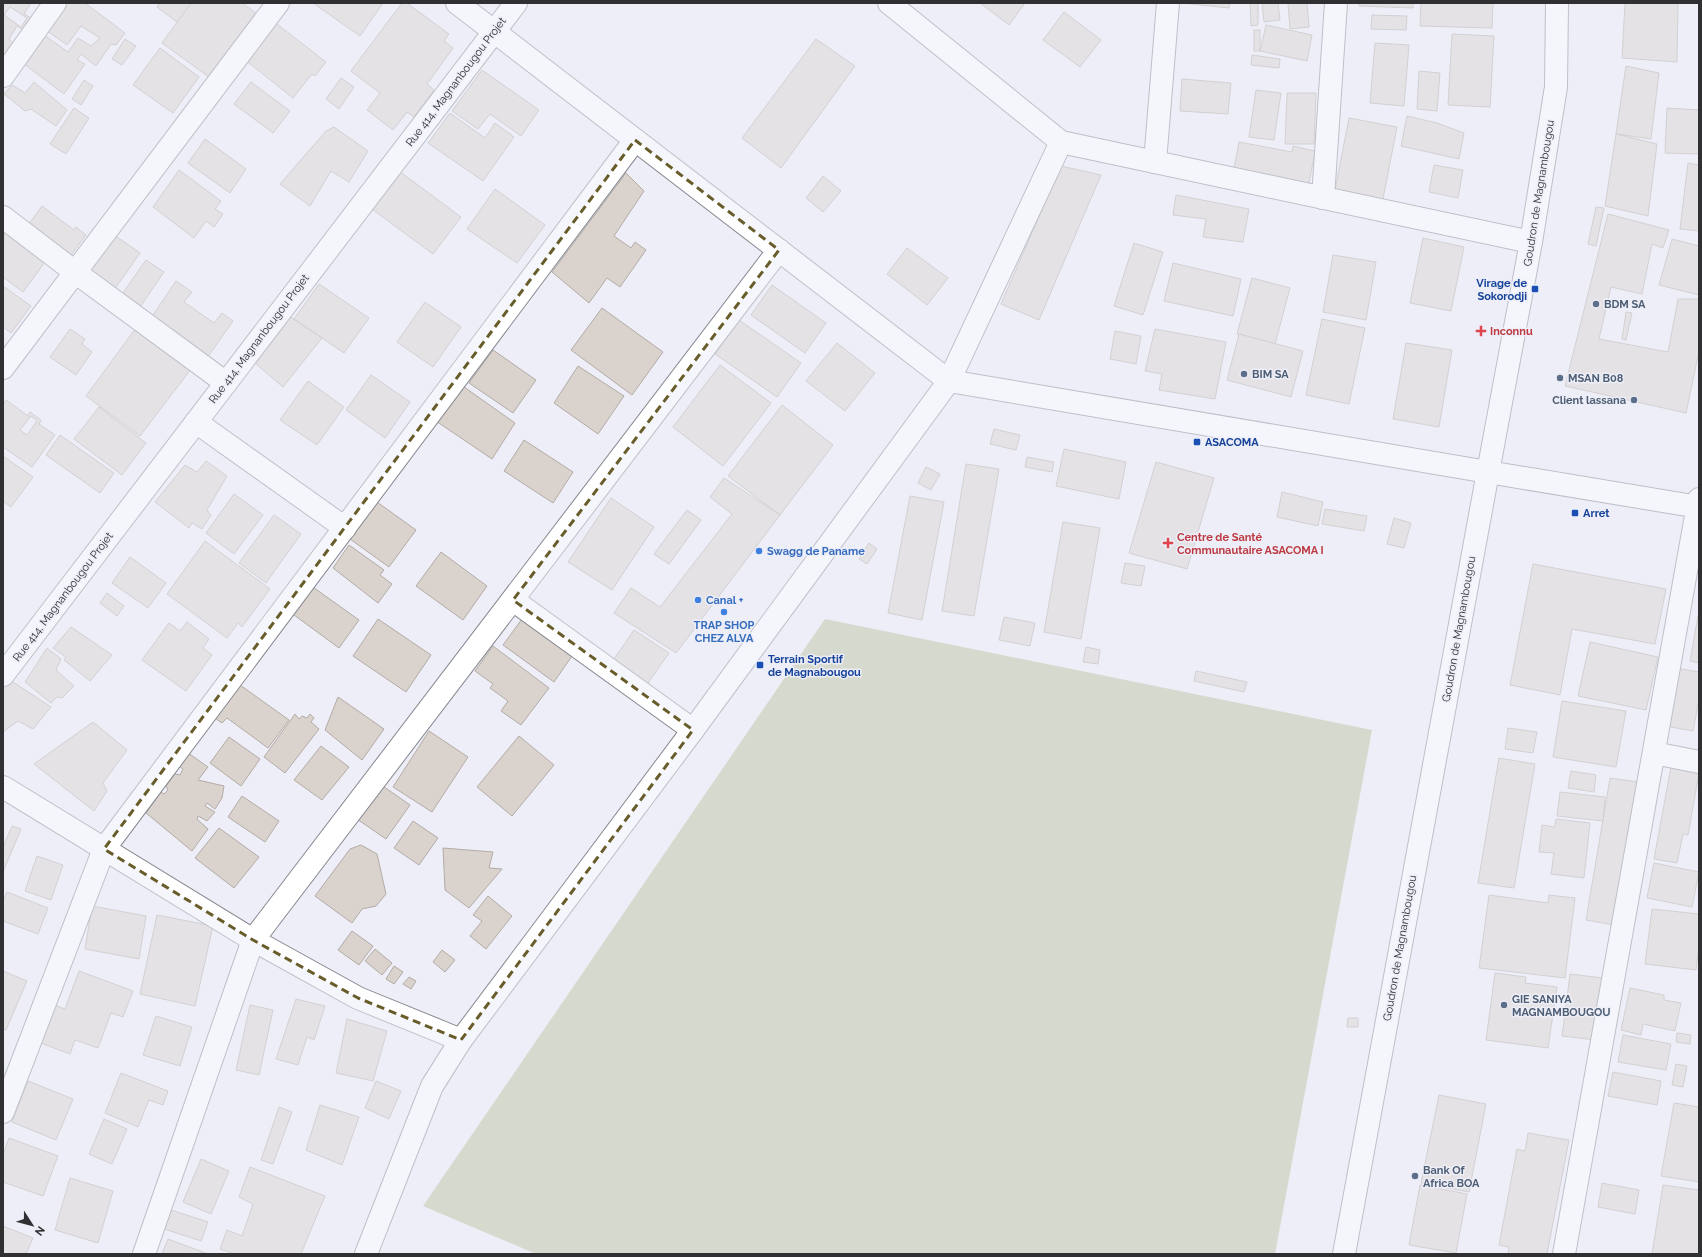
<svg xmlns="http://www.w3.org/2000/svg" width="1702" height="1257" font-family="Raleway,sans-serif">
<style>
.green{fill:#bbbf9b}
.building{fill:#dad2cc;stroke:#b3aba6;fill-rule:evenodd}
.lines{fill:none;stroke-linecap:round;stroke-linejoin:round}
.minor-casing{stroke:#868890;stroke-width:24}
.tertiary-casing{stroke:#868890;stroke-width:24}
.minor{stroke:#fff;stroke-width:22}
.tertiary{stroke:#fff;stroke-width:22}
.marked{fill:none;stroke:#685d2a;stroke-width:3;stroke-dasharray:8 5;stroke-linejoin:round}
.transit-dot{fill:#1a4fb4;stroke:#edeef7;stroke-width:1.5}
.service-dot{fill:#5c6f8a;stroke:#edeef7;stroke-width:1.5}
.health-dot{fill:#e0444e;stroke:#edeef7;stroke-width:1.5}
.shop-dot{fill:#3f7fe0;stroke:#edeef7;stroke-width:1.5}
.labels{text-anchor:middle;dominant-baseline:central;stroke-width:3;stroke-linejoin:round;paint-order:stroke}
.street-label{font-size:11px;fill:#303033;stroke:#edeef7}
.transit-label{font-size:11px;font-weight:bold;fill:#164399;stroke:#edeef7;text-anchor:start}
.service-label{font-size:11px;font-weight:bold;fill:#4e5e75;stroke:#edeef7;text-anchor:start}
.health-label{font-size:11px;font-weight:bold;fill:#be3a42;stroke:#edeef7;text-anchor:start}
.shop-label{font-size:11px;font-weight:bold;fill:#366cbe;stroke:#edeef7;text-anchor:start}
</style>
<rect width="100%" height="100%" fill="#edeef7"/>
<path class="green" d="M825,619L1372,730L1275,1254H536L423,1206Z"/>
<g class="building">
<path d="M3,3H31L24,14L31,18L23,30L17,26L9,39L13,43L3,57ZM10,7L27,18L21,27L4,15Z"/>
<path d="M60,3H85L125,33L116,45L111,44L96,66L81,54L77,60L85,64L64,94L24,64L44,35L68,52L78,38L91,46L100,38L81,26L67,45L43,28Z"/>
<path d="M160,3H205L185,28L157,7Z"/>
<path d="M191,3H242L256,13L209,77L162,43Z"/>
<path d="M313,3H383L360,36Z"/>
<path d="M402,3H407L449,34L444,41L453,48L427,84L434,90L414,117L407,112L393,130L367,110L380,93L351,71Z"/>
<path d="M980,3H1025L1009,25Z"/>
<path d="M1182,3H1230L1229,8Z"/>
<path d="M1250,3H1258V25L1251,26Z"/>
<path d="M1262,3H1278L1280,20L1264,22Z"/>
<path d="M1288,3H1307L1309,27L1290,29Z"/>
<path d="M1359,3H1413V8L1359,6Z"/>
<path d="M1421,3H1493L1492,28L1420,26Z"/>
<path d="M1625,3H1678L1677,62L1622,58Z"/>
<path d="M1064,12L1101,40L1080,67L1043,40Z"/>
<path d="M1372,15L1407,16L1406,30L1371,29Z"/>
<path d="M273,21L326,62L315,76L312,74L293,98L244,59Z"/>
<path d="M1266,25L1312,35L1307,61L1260,51Z"/>
<rect x="1254" y="30" width="6" height="21"/>
<path d="M1452,34L1494,36L1490,107L1448,105Z"/>
<path d="M125,39L136,46L122,65L112,59Z"/>
<path d="M816,39L855,66L781,168L742,138Z"/>
<path d="M1375,43L1409,45L1404,106L1370,103Z"/>
<path d="M160,48L199,77L173,113L133,85Z"/>
<path d="M1252,55L1280,59L1279,68L1251,65Z"/>
<path d="M1626,66L1659,73L1651,139L1616,134Z"/>
<path d="M482,70L539,110L521,136L490,114L478,129L452,111Z"/>
<path d="M1419,71L1440,73L1437,111L1417,109Z"/>
<path d="M341,78L354,87L339,109L326,99Z"/>
<path d="M1182,79L1231,83L1228,114L1180,111Z"/>
<path d="M84,80L93,86L81,105L72,99Z"/>
<path d="M34,82L67,110L56,126L31,109L25,111L4,94L12,85L25,93Z"/>
<path d="M251,82L290,111L273,133L234,104Z"/>
<path d="M1256,90L1281,93L1274,140L1249,137Z"/>
<path d="M1287,93H1316L1314,144H1285Z"/>
<path d="M74,108L89,118L66,154L50,144Z"/>
<path d="M1667,108L1699,110V154L1665,153Z"/>
<path d="M450,113L485,138L495,123L514,137L483,181L428,143Z"/>
<path d="M1407,116L1437,123L1464,133L1459,159L1401,146Z"/>
<path d="M1349,118L1397,127L1382,204L1334,195Z"/>
<path d="M334,127L368,151L349,182L331,171L310,206L280,184L326,131Z"/>
<path d="M1616,134L1657,144L1648,216L1605,206Z"/>
<path d="M205,139L246,169L230,193L188,163Z"/>
<path d="M1239,142L1292,152L1293,146L1315,151L1308,189L1233,174Z"/>
<path d="M1688,163L1699,165V231L1680,229Z"/>
<path d="M1434,165L1463,170L1458,198L1429,192Z"/>
<path d="M1061,166L1101,175L1039,320L1001,304Z"/>
<path d="M179,170L221,201L215,209L223,214L214,227L206,221L194,238L153,207Z"/>
<path d="M399,171L461,217L433,254L372,209Z"/>
<path d="M626,173L644,191L614,236L631,248L635,242L646,250L620,287L607,278L589,303L552,272Z"/>
<path d="M823,176L841,191L823,212L806,198Z"/>
<path d="M495,189L545,225L517,263L467,229Z"/>
<path d="M1176,195L1249,209L1243,242L1203,237L1206,219L1173,215Z"/>
<path d="M42,206L74,230L76,227L86,235L66,262L24,231Z"/>
<path d="M1596,207L1604,208L1596,246L1588,244Z"/>
<path d="M1608,214L1669,230L1663,248L1652,244L1642,294L1611,287L1599,339L1668,352L1678,299H1699V351L1686,413L1565,386Z"/>
<path d="M4,231L45,262L23,292L3,277Z"/>
<path d="M110,232L140,253L114,290L84,269Z"/>
<path d="M1423,238L1464,247L1451,311L1410,303Z"/>
<path d="M1672,239L1699,246V295L1659,285Z"/>
<path d="M1134,243L1163,252L1143,315L1114,306Z"/>
<path d="M907,248L948,278L927,305L887,274Z"/>
<path d="M1333,255L1376,262L1366,320L1323,312Z"/>
<path d="M146,260L164,272L138,310L120,297Z"/>
<path d="M1173,263L1241,279L1233,316L1164,301Z"/>
<path d="M1252,278L1290,288L1275,344L1237,334Z"/>
<path d="M176,281L192,292L184,302L214,323L222,313L233,321L207,358L151,318Z"/>
<path d="M319,284L369,318L344,353L294,319Z"/>
<path d="M772,285L826,323L805,353L751,315Z"/>
<path d="M3,286L31,306L11,333L3,327Z"/>
<path d="M425,302L461,327L433,367L397,342Z"/>
<path d="M602,308L663,352L632,395L571,350Z"/>
<path d="M1626,312L1632,313L1626,340L1622,339Z"/>
<path d="M289,316L322,338L283,387L255,363Z"/>
<path d="M1322,319L1365,328L1349,404L1306,395Z"/>
<path d="M739,320L801,363L777,397L715,354Z"/>
<path d="M136,328L191,369L140,436L86,396Z"/>
<path d="M70,329L85,339L82,344L92,352L76,375L50,357Z"/>
<path d="M1155,329L1226,342L1215,399L1159,390L1162,374L1145,371Z"/>
<path d="M1115,331L1141,336L1136,364L1110,359Z"/>
<path d="M1239,334L1303,351L1291,397L1227,380Z"/>
<path d="M837,343L875,373L845,411L806,381Z"/>
<path d="M1406,343L1452,350L1439,427L1393,419Z"/>
<path d="M493,350L536,380L513,413L469,383Z"/>
<path d="M720,365L771,403L723,466L673,427Z"/>
<path d="M578,366L624,396L598,434L554,403Z"/>
<path d="M371,375L410,402L385,438L346,410Z"/>
<path d="M308,381L344,407L317,445L280,420Z"/>
<path d="M457,382L515,423L492,459L433,419Z"/>
<path d="M6,400L28,416L30,412L41,420L39,424L55,435L32,467L3,447V405ZM31,416L37,421L27,435L20,430Z"/>
<path d="M782,405L833,445L780,515L728,476Z"/>
<path d="M99,407L146,443L122,475L74,439Z"/>
<path d="M994,429L1020,435L1016,450L990,444Z"/>
<path d="M60,435L114,473L100,493L46,455Z"/>
<path d="M524,440L573,472L553,503L504,471Z"/>
<path d="M1064,449L1126,462L1119,499L1056,486Z"/>
<path d="M3,456L33,477L11,507L3,501Z"/>
<path d="M1027,457L1054,462L1052,472L1025,467Z"/>
<path d="M206,461L227,476L207,510L211,515L202,529L192,523L189,528L155,502L185,465L197,472Z"/>
<path d="M1156,462L1214,478L1187,569L1129,553Z"/>
<path d="M966,464L999,469L974,616L942,611Z"/>
<path d="M926,467L940,474L931,490L918,483Z"/>
<path d="M724,478L780,515L676,653L614,613L631,588L660,607L732,514L710,497Z"/>
<path d="M1282,492L1323,502L1318,526L1277,517Z"/>
<path d="M234,494L263,515L234,554L206,533Z"/>
<path d="M910,496L944,502L922,620L888,613Z"/>
<path d="M370,497L416,530L389,567L343,534Z"/>
<path d="M611,498L654,527L612,590L568,562Z"/>
<path d="M1325,509L1367,516L1364,531L1322,524Z"/>
<path d="M687,510L701,520L669,564L654,554Z"/>
<path d="M274,515L301,534L266,583L239,563Z"/>
<path d="M1394,518L1411,523L1404,548L1387,544Z"/>
<path d="M1063,522L1100,528L1081,639L1044,632Z"/>
<path d="M205,541L270,589L242,627L238,623L227,638L167,594Z"/>
<path d="M869,543L877,549L867,564L859,559Z"/>
<path d="M349,545L384,570L380,575L392,584L378,603L333,568Z"/>
<path d="M441,552L487,586L463,620L416,586Z"/>
<path d="M130,557L166,583L148,608L112,583Z"/>
<path d="M1125,563L1145,566L1141,586L1121,583Z"/>
<path d="M1533,564L1666,589L1655,644L1572,629L1560,695L1510,685Z"/>
<path d="M310,585L359,620L339,648L290,612Z"/>
<path d="M107,593L124,606L117,616L100,603Z"/>
<path d="M1698,616H1699V663L1690,661Z"/>
<path d="M1004,617L1035,623L1030,646L999,640Z"/>
<path d="M378,619L431,655L406,692L353,656Z"/>
<path d="M522,619L572,656L554,682L503,645Z"/>
<path d="M187,622L209,639L203,648L212,655L186,691L142,660L169,623L180,631Z"/>
<path d="M71,627L112,655L90,681L64,660L66,657L53,648Z"/>
<path d="M634,630L669,653L646,686L612,662Z"/>
<path d="M1590,642L1658,657L1646,710L1578,696Z"/>
<path d="M493,646L549,688L521,725L501,711L508,701L490,688L493,684L475,671Z"/>
<path d="M1086,647L1100,650L1098,664L1083,662Z"/>
<path d="M47,648L61,659L56,670L74,686L62,698L57,697L51,703L25,682Z"/>
<path d="M1676,668L1699,672V699L1693,731L1665,726Z"/>
<path d="M1196,671L1247,682L1244,692L1194,681Z"/>
<path d="M7,678L51,707L33,729L18,721L3,732V683Z"/>
<path d="M233,680L289,720L268,748L227,718L222,723L208,713Z"/>
<path d="M338,697L384,729L362,760L325,730Z"/>
<path d="M1562,701L1626,711L1616,767L1553,757Z"/>
<path d="M295,714L299,719L302,716L307,718L310,714L314,718L311,722L319,729L285,773L264,757Z"/>
<path d="M93,722L127,750L103,783L107,791L94,811L34,764Z"/>
<path d="M1508,728L1537,732L1533,753L1505,749Z"/>
<path d="M429,731L468,757L432,812L393,787Z"/>
<path d="M519,736L554,765L512,816L477,787Z"/>
<path d="M229,737L260,759L241,786L210,763Z"/>
<path d="M321,746L349,767L322,800L294,780Z"/>
<path d="M181,748L208,767L198,780L224,786L222,798L215,809L207,803L205,806L215,812L207,821L198,816L197,819L208,829L192,851L146,813L161,792L164,794L168,790L166,786L175,774L180,775L183,769L171,760Z"/>
<path d="M1499,758L1535,764L1514,888L1478,883Z"/>
<path d="M1671,767L1699,773L1688,835L1683,834L1677,863L1654,859Z"/>
<path d="M1571,771L1596,775L1594,792L1568,788Z"/>
<path d="M1610,778L1638,782L1614,925L1586,920Z"/>
<path d="M380,784L410,805L386,839L357,819Z"/>
<path d="M1560,792L1605,797L1603,821L1557,816Z"/>
<path d="M242,796L279,821L265,842L228,817Z"/>
<path d="M1556,819L1590,823L1584,878L1551,874L1554,853L1539,852L1542,825L1555,827Z"/>
<path d="M413,821L438,838L419,865L394,848Z"/>
<path d="M12,826L21,829L3,872V847Z"/>
<path d="M219,828L259,857L234,888L195,858Z"/>
<path d="M361,845L377,854L386,894L376,906L362,909L352,923L315,896L350,849Z"/>
<path d="M443,848L493,852L489,868L502,869L469,908L445,890Z"/>
<path d="M37,856L63,865L51,900L25,891Z"/>
<path d="M1654,863L1699,872L1692,907L1647,898Z"/>
<path d="M7,892L48,908L38,934L3,921V901Z"/>
<path d="M1489,895L1548,903L1549,895L1575,898L1565,978L1479,968Z"/>
<path d="M488,896L512,916L486,949L470,936L482,921L473,915Z"/>
<path d="M92,906L146,916L139,959L85,949Z"/>
<path d="M1652,909L1699,914V946L1696,970L1645,964Z"/>
<path d="M157,915L213,926L195,1006L140,994Z"/>
<path d="M352,931L373,946L359,965L338,950Z"/>
<path d="M375,949L392,963L382,975L365,961Z"/>
<path d="M442,950L455,960L445,972L433,962Z"/>
<path d="M394,966L403,972L394,984L386,979Z"/>
<path d="M3,971L27,981L6,1030L3,1029Z"/>
<path d="M79,971L133,991L123,1017L111,1013L98,1048L75,1040L70,1054L38,1042L52,1004L65,1009Z"/>
<path d="M1495,973L1526,977L1525,983L1557,987L1548,1048L1486,1040Z"/>
<path d="M1570,974L1603,978L1595,1040L1562,1036Z"/>
<path d="M409,977L416,981L411,989L403,984Z"/>
<path d="M1630,988L1664,995V1000L1681,1003L1675,1031L1643,1024L1641,1035L1621,1030Z"/>
<path d="M296,999L325,1006L314,1040L307,1037L298,1065L276,1059Z"/>
<path d="M250,1005L273,1010L259,1075L236,1070Z"/>
<path d="M156,1016L192,1027L180,1066L143,1055Z"/>
<path d="M1348,1018H1358V1027H1347Z"/>
<path d="M347,1019L387,1031L373,1081L336,1073Z"/>
<path d="M1677,1033L1691,1035L1690,1044L1676,1042Z"/>
<path d="M1623,1035L1671,1044L1666,1070L1618,1062Z"/>
<path d="M1676,1064L1687,1066L1683,1087L1672,1085Z"/>
<path d="M1613,1072L1661,1081L1657,1105L1608,1096Z"/>
<path d="M121,1073L168,1091L163,1105L149,1100L138,1127L105,1113Z"/>
<path d="M28,1081L73,1099L56,1140L12,1122Z"/>
<path d="M376,1081L401,1091L389,1119L365,1108Z"/>
<path d="M1439,1095L1486,1104L1469,1192L1421,1183Z"/>
<path d="M1674,1103L1699,1107V1182L1661,1176Z"/>
<path d="M320,1105L359,1117L342,1165L306,1150Z"/>
<path d="M279,1107L292,1112L273,1164L261,1160Z"/>
<path d="M104,1119L127,1129L112,1164L89,1154Z"/>
<path d="M1528,1133L1569,1140L1547,1254H1508L1509,1247L1499,1245L1517,1149L1525,1151Z"/>
<path d="M9,1138L58,1156L43,1196L3,1182V1155Z"/>
<path d="M201,1159L229,1171L211,1214L183,1202Z"/>
<path d="M250,1167L325,1196L301,1254H235L220,1249L227,1230L242,1236L253,1204L239,1197Z"/>
<path d="M70,1178L113,1191L98,1243L55,1230Z"/>
<path d="M1602,1183L1639,1190L1635,1214L1598,1207Z"/>
<path d="M1420,1185L1467,1194L1456,1253L1409,1245Z"/>
<path d="M1663,1185L1699,1190V1254H1652Z"/>
<path d="M168,1209L208,1222L201,1241L161,1228Z"/>
<path d="M3,1226L33,1238L26,1254H3Z"/>
<path d="M168,1239L208,1254H162Z"/>
</g>
<g class="lines">
<defs>
<g id="minor">
<path d="M457,3L949,381L1488,472L1344,1254"/>
<path d="M889,3L1061,142L1531,242"/>
<path d="M3,76L55,3"/>
<path d="M1155,162L1168,3"/>
<path d="M1323,198L1336,3"/>
<path d="M3,217L75,272L226,383"/>
<path d="M3,368L278,3"/>
<path d="M196,422L345,528"/>
<path d="M513,600L693,730"/>
<path d="M3,675L516,3"/>
<path d="M1654,753L1699,762"/>
<path d="M3,787L253,940L358,998L461,1040"/>
<path d="M3,1112L104,849L635,140"/>
<path d="M144,1254L253,940L779,250"/>
<path d="M366,1254L432,1086L461,1040L693,730L949,381L1061,142"/>
<path d="M1564,1254L1699,499"/>
</g>
<path id="tertiary" d="M1557,3L1556,87L1531,242L1488,472L1699,507"/>
</defs>
<use href="#minor" class="minor-casing"/>
<use href="#tertiary" class="tertiary-casing"/>
<use href="#minor" class="minor"/>
<use href="#tertiary" class="tertiary"/>
</g>
<path d="M0 0H1702V1257H0ZM635,140L779,250L513,600L693,730L461,1040L358,998L253,940L104,849Z" fill="#edeef7" fill-opacity=".55" fill-rule="evenodd"/>
<path class="marked" d="M635,140L779,250L513,600L693,730L461,1040L358,998L253,940L104,849Z"/>
<g class="transit-dot">
<rect x="1531" y="285" width="8" height="8" rx="2"/>
<rect x="1193" y="438" width="8" height="8" rx="2"/>
<rect x="1571" y="509" width="8" height="8" rx="2"/>
<rect x="756" y="661" width="8" height="8" rx="2"/>
</g>
<g class="service-dot">
<circle cx="1596" cy="304" r="4"/>
<circle cx="1244" cy="374" r="4"/>
<circle cx="1560" cy="378" r="4"/>
<circle cx="1634" cy="400" r="4"/>
<circle cx="1504" cy="1005" r="4"/>
<circle cx="1415" cy="1176" r="4"/>
</g>
<g class="health-dot">
<path d="M1479 325h4v4h4v4h-4v4h-4v-4h-4v-4h4z"/>
<path d="M1166 537h4v4h4v4h-4v4h-4v-4h-4v-4h4z"/>
</g>
<g class="shop-dot">
<circle cx="759" cy="551" r="4"/>
<circle cx="698" cy="600" r="4"/>
<circle cx="724" cy="612" r="4"/>
</g>
<g class="labels">
<g class="street-label">
<text transform="translate(456 82) rotate(-53)">Rue 414, Magnanbougou Projet</text>
<text transform="translate(1539 193) rotate(-81)">Goudron de Magnambougou</text>
<text transform="translate(259 339) rotate(-53)">Rue 414, Magnanbougou Projet</text>
<text transform="translate(63 597) rotate(-53)">Rue 414, Magnanbougou Projet</text>
<text transform="translate(1459 629) rotate(-80)">Goudron de Magnambougou</text>
<text transform="translate(1400 948) rotate(-80)">Goudron de Magnambougou</text>
</g>
<g class="transit-label">
<text x="1527" y="283" text-anchor="end">Virage de<tspan x="1527" dy="13">Sokorodji</tspan></text>
<text x="1205" y="442">ASACOMA</text>
<text x="1583" y="513">Arret</text>
<text x="768" y="659">Terrain Sportif<tspan x="768" dy="13">de Magnabougou</tspan></text>
</g>
<g class="service-label">
<text x="1604" y="304">BDM SA</text>
<text x="1252" y="374">BIM SA</text>
<text x="1568" y="378">MSAN B08</text>
<text x="1626" y="400" text-anchor="end">Client lassana</text>
<text x="1512" y="999">GIE SANIYA<tspan x="1512" dy="13">MAGNAMBOUGOU</tspan></text>
<text x="1423" y="1170">Bank Of<tspan x="1423" dy="13">Africa BOA</tspan></text>
</g>
<g class="health-label">
<text x="1490" y="331">Inconnu</text>
<text x="1177" y="537">Centre de Santé<tspan x="1177" dy="13">Communautaire ASACOMA I</tspan></text>
</g>
<g class="shop-label">
<text x="767" y="551">Swagg de Paname</text>
<text x="706" y="600">Canal +</text>
<text x="724" y="625" text-anchor="middle">TRAP SHOP<tspan x="724" dy="13">CHEZ ALVA</tspan></text>
</g>
</g>
<rect width="1702" height="1257" fill="none" stroke="#303033" stroke-width="8"/>
<g transform="translate(32 1225) rotate(126)" stroke="#edeef7" stroke-width="3" paint-order="stroke">
<path d="M0-3L7 15L0 10L-7 15Z" fill="#303033"/>
<text y="-6" font-size="11" font-weight="bold" text-anchor="middle" fill="#303033">N</text>
</g>
</svg>
